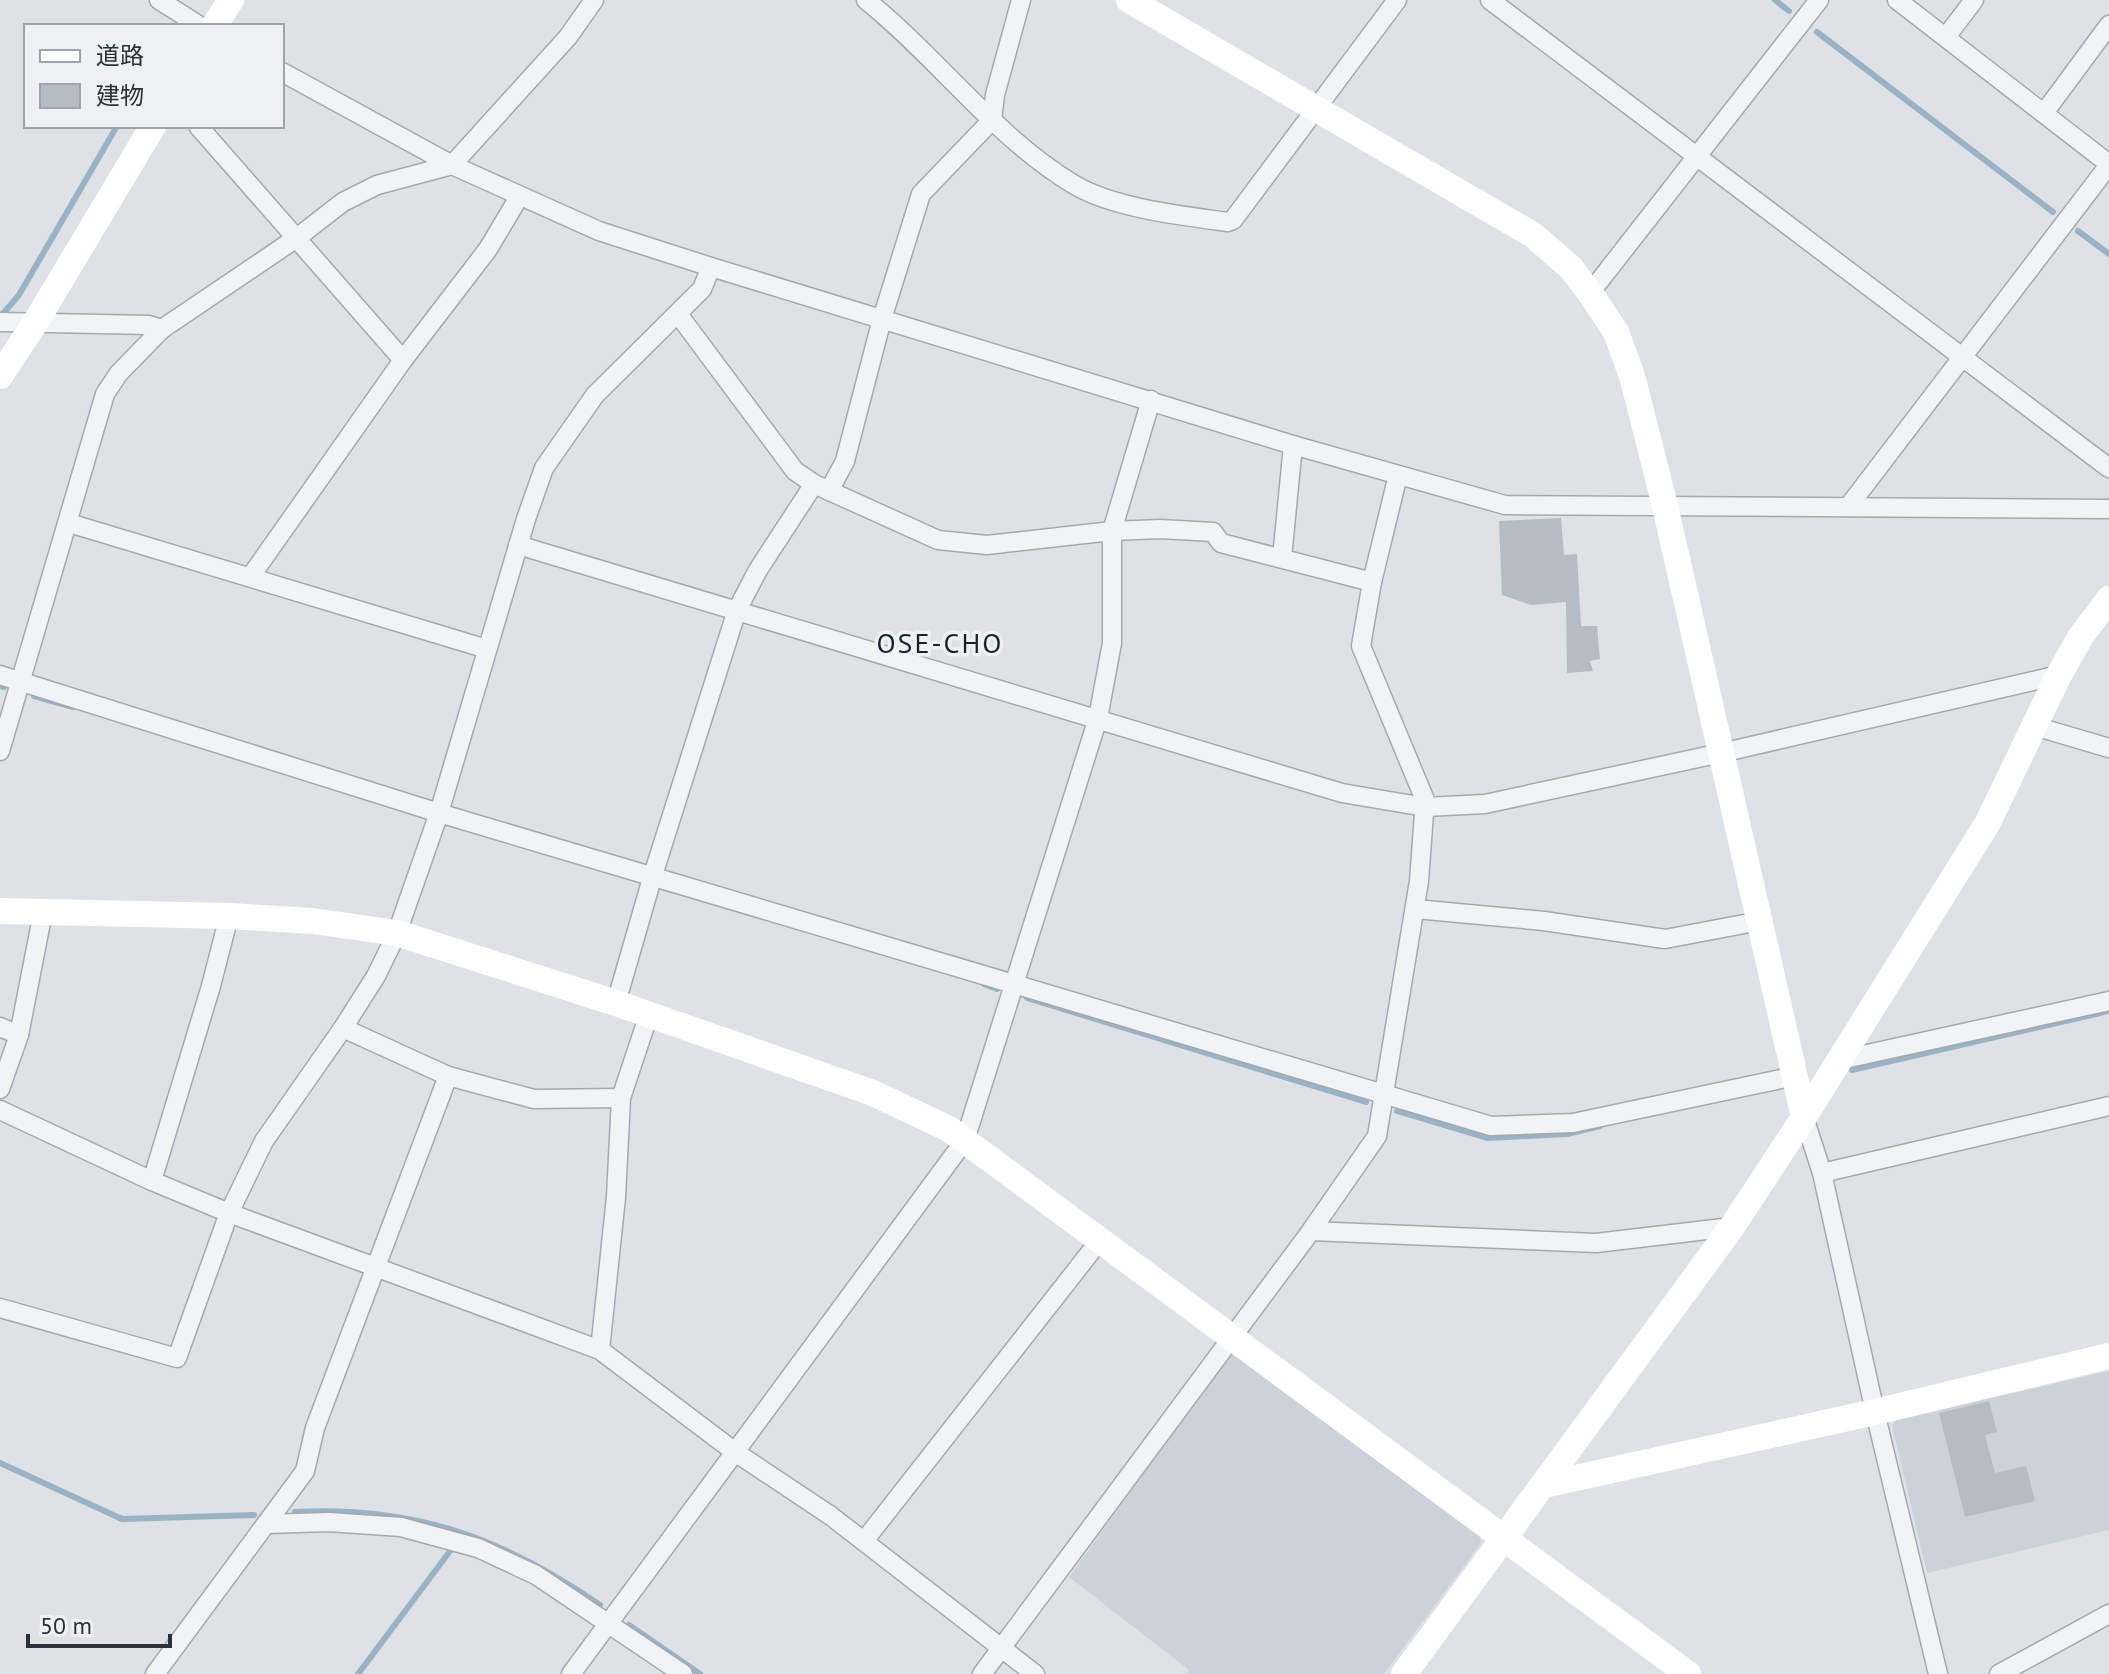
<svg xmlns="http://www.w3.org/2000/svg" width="2109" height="1674" font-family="'PT Sans','Noto Sans JP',sans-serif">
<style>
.built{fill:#cdd2d8}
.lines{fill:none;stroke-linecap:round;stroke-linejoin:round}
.stream{stroke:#9bb2c5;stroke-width:6}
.building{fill:#b6bcc3}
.street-casing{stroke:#a4a9b0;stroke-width:21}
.street{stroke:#f1f3f5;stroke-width:18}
.secondary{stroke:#fff;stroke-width:26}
.labels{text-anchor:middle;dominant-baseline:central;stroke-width:7;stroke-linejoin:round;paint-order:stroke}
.neighbourhood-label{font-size:28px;letter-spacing:2px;fill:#1b222d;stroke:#edf1f5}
</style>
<rect width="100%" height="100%" fill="#dee2e7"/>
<g class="built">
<path d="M1238,1353L1479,1532L1481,1543L1384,1674H1187L1189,1670L1069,1577L1230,1354Z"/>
<path d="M2109,1371V1530L1927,1573L1892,1425L1897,1420Z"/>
</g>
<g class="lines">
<g class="stream">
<path d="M1775,0L1789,11"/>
<path d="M1817,32L2053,212"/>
<path d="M2078,231L2109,254"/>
<path d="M1,316L19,295L117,126"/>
<path d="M0,686L4,687"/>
<path d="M34,696L73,707"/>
<path d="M984,984L997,989"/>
<path d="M1027,998L1366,1102"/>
<path d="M1852,1070L2109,1011"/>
<path d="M1397,1111L1487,1138L1567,1134L1600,1126"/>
<path d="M0,1463L122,1519L254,1515"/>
<path d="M295,1512C415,1506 503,1538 600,1605"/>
<path d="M629,1625L700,1674"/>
<path d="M358,1674L453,1547"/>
</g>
</g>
<g class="building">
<path d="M1561,518L1564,555L1577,554L1581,626H1597L1600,659L1590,661L1593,671L1567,673L1566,602L1531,605L1502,595L1499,521Z"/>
<path d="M1989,1401L1997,1432L1985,1435L1995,1473L2026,1466L2035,1501L1965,1517L1939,1413Z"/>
</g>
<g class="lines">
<defs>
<g id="street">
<path d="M159,0L200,26"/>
<path d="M866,0C937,57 994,136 1073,184C1112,208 1183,216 1228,222L1233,220L1397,0"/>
<path d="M1490,0L2109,468"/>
<path d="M1897,0L2109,164"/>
<path d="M1946,37L1974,0"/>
<path d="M282,72L452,165L599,231L711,267L1293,445L1505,505L2109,509"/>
<path d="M2044,113L2109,25"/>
<path d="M198,126L403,360"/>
<path d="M1590,293L1819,0"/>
<path d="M678,314L795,471L814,484L938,540L987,545L1112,531L1160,529L1213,532L1221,543L1372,582"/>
<path d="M0,322L149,325L162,329"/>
<path d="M829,491L845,461L882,319L921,194L992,120L995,95L1021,0"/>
<path d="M1848,507L2109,165"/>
<path d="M69,523L487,649"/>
<path d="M518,545L1342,793L1425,807L1485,804L1721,753L2059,675"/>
<path d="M1282,558L1293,445"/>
<path d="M251,576L403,360L488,249L519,197"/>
<path d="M0,675L439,813L1491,1126L1573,1123L1795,1076"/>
<path d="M2034,726L2109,748"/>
<path d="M0,751L105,394L119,373L162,329L298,237L343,202L377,185L452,165L568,37L594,0"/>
<path d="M1415,909L1544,921L1665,939L1760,921"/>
<path d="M616,1003L653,875L737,610L758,570L814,484"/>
<path d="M0,1027L19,1035"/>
<path d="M343,1028L448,1076L534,1099L621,1098"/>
<path d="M1840,1060L2109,1001"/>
<path d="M0,1089L19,1035L43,912"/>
<path d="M0,1110L152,1181L229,1213L264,1141L343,1028L376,976L397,933L439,813L526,519L544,468L595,395L702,289L711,267"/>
<path d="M1804,1117L1822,1173L1875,1412L1938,1674"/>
<path d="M1822,1173L2109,1106"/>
<path d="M152,1181L211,986L229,916"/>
<path d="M1311,1231L1596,1243L1732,1227"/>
<path d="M0,1308L177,1358L229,1213L600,1350L735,1452L571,1674"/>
<path d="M600,1350L616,1197L621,1098L649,1014"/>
<path d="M266,1524L329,1522L401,1527L478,1548L536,1575L683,1674"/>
<path d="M864,1541L1100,1240"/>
<path d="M155,1674L305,1471L315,1428L448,1076"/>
<path d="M982,1674L1311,1231L1377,1136L1419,881L1425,800L1361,646L1372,582L1398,475"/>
<path d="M1035,1674L831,1516L735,1452L965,1140L1098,718L1112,643V531L1151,400"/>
<path d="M1999,1674L2109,1614"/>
</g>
</defs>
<use href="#street" class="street-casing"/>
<use href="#street" class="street"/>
<g class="secondary">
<path d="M1129,0L1533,235L1571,268L1590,293L1616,332L1632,376L1665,506L1804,1117"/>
<path d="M214,26L231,0"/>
<path d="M0,376L35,323L153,126"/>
<path d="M0,911L229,916L313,921L397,933L616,1003L873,1093L949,1129L1688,1674"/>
<path d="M1544,1485L1875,1412L2109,1356"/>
<path d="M1404,1674L1732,1227L1804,1117L1987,824L2059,675L2081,636L2109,599"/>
</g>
</g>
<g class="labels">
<g class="neighbourhood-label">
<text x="940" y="642">OSE-CHO</text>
</g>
</g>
<rect x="24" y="24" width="260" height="104" fill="#edf1f5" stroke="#9fa4ab" stroke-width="2"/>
<rect x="40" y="50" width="40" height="12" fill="#ffffff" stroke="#9fa4ab" stroke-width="2"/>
<text x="96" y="64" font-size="24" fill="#29313c">道路</text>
<rect x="40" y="84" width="40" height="24" fill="#b6bcc3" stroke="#9fa4ab" stroke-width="2"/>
<text x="96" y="104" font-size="24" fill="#29313c">建物</text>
<path d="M28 1634v12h142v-12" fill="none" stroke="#29313c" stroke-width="4"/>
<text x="40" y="1634" font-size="24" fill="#29313c" stroke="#edf1f5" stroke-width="6" paint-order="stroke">50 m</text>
</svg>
